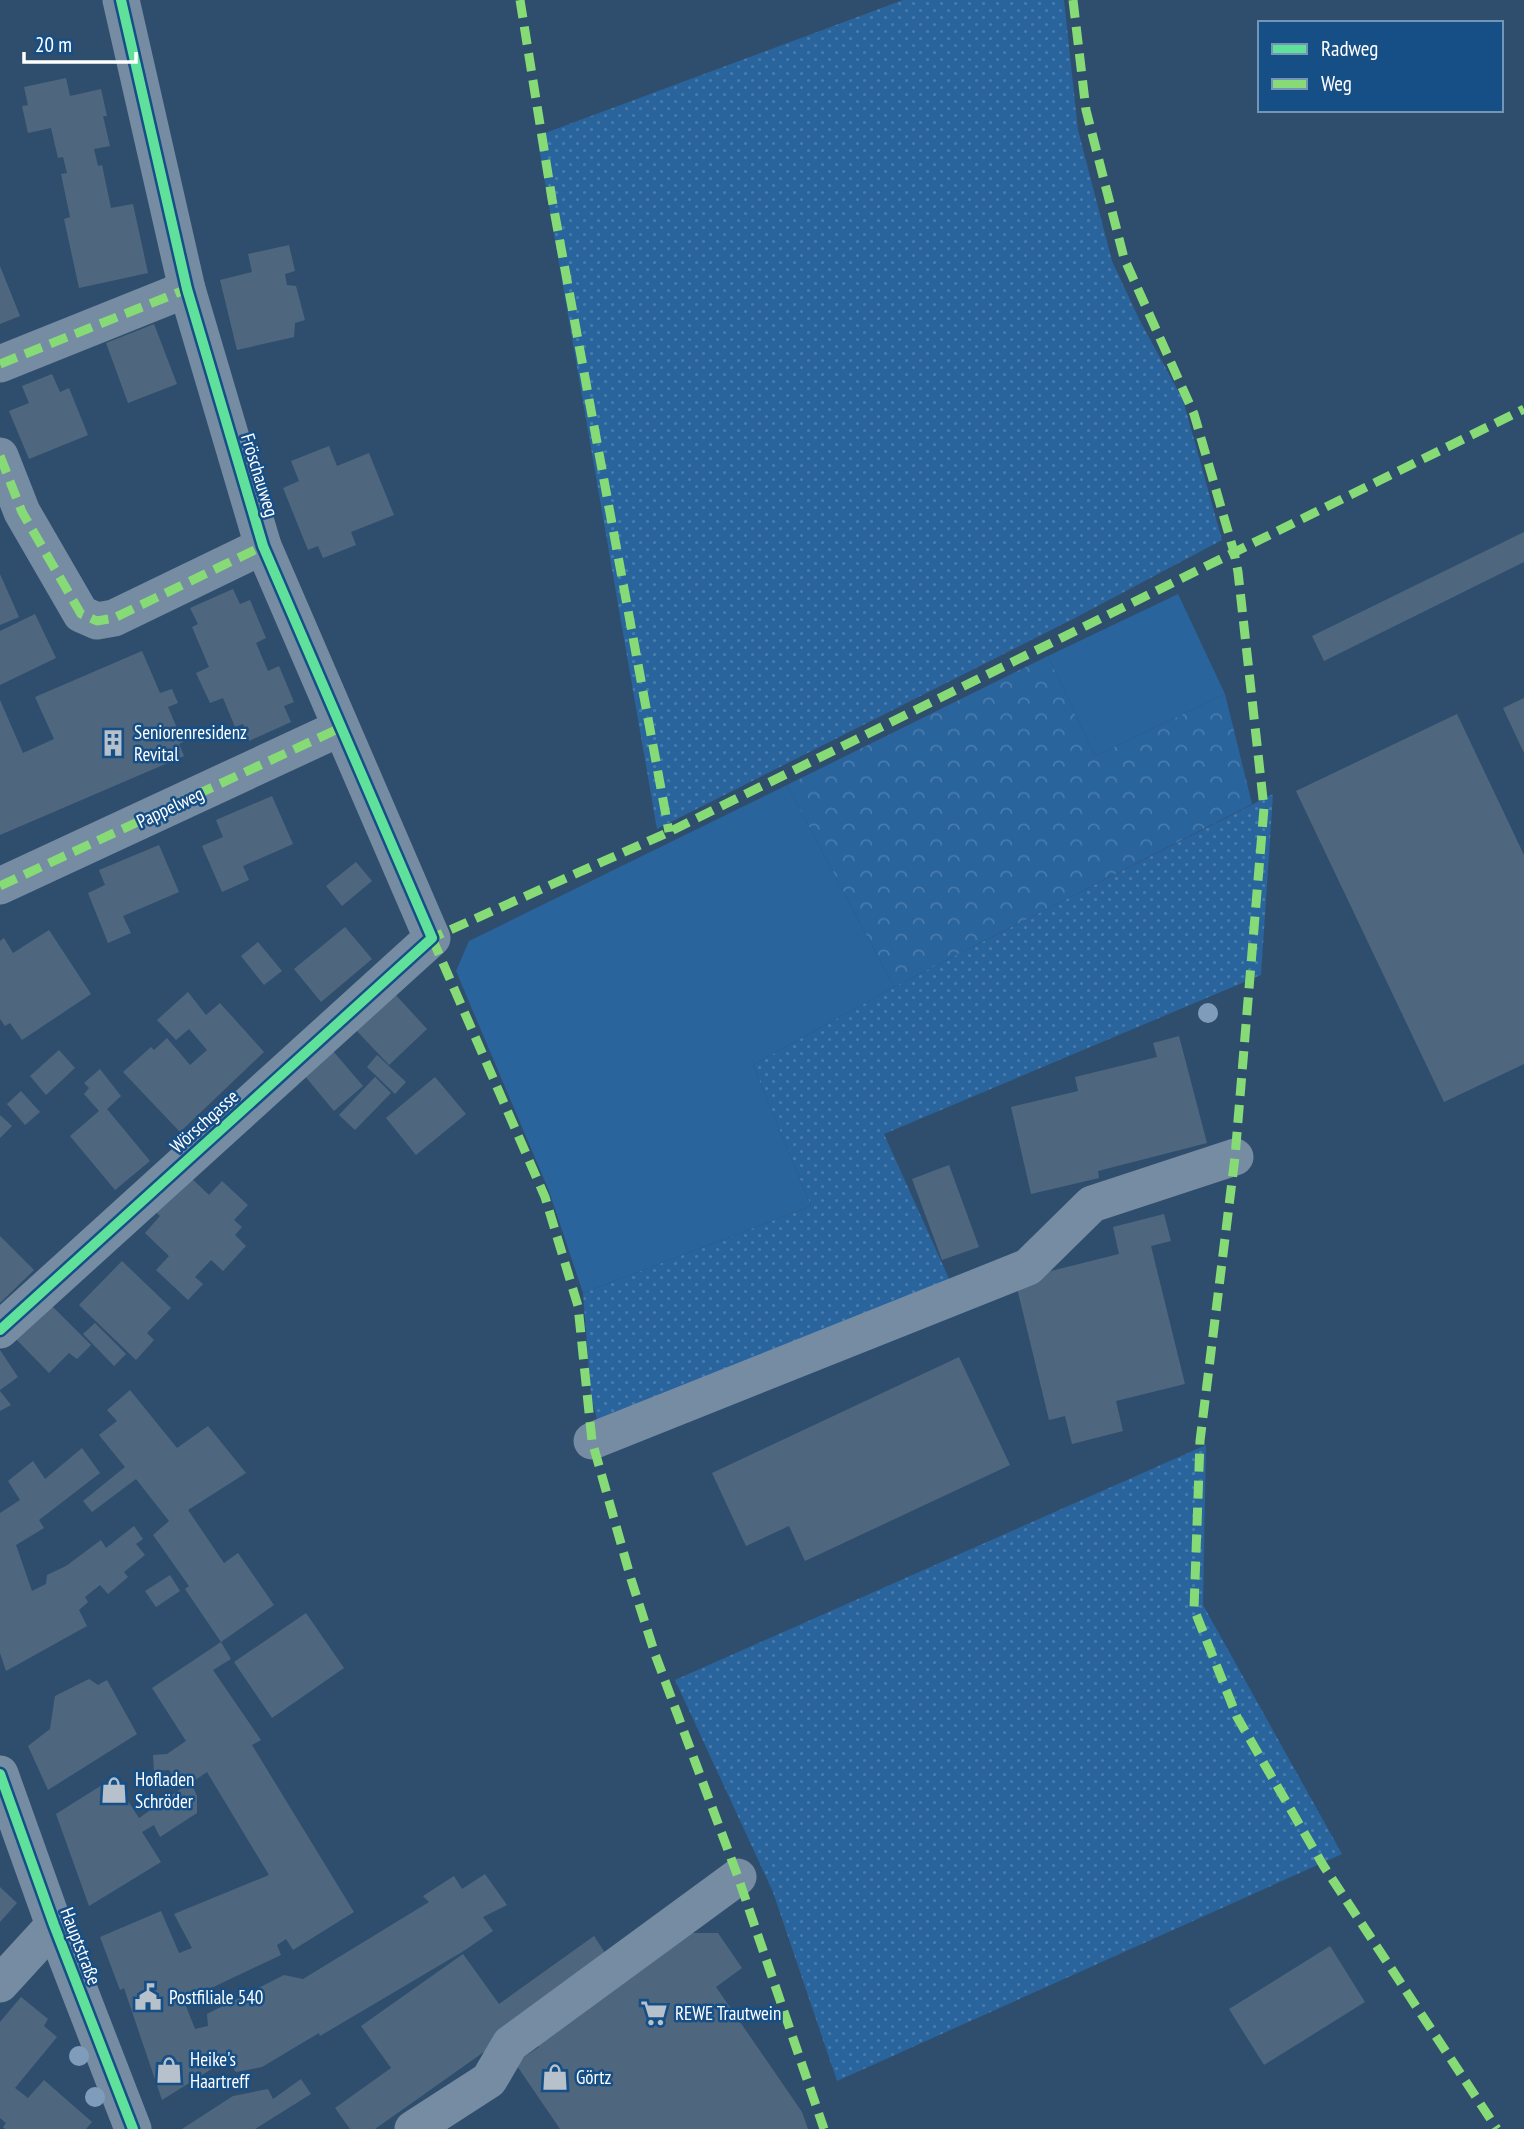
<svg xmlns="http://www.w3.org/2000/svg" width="1524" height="2129" font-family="'PT Sans Narrow',sans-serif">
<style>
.grass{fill:url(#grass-dots)}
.park{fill:url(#park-crowns)}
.garden{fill:#29649d}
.building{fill:#4e677f}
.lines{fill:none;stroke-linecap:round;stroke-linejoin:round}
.minor{stroke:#768ca3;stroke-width:37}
.quiet{stroke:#86db77;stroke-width:9;stroke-dasharray:18 9;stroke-linecap:butt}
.cycleway-casing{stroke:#164e86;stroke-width:15}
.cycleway{stroke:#60e19b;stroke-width:10}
.tree{fill:#7f9dbb}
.labels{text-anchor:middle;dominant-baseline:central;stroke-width:5;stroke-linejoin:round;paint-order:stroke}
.street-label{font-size:19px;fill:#fff;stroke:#164e86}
.poi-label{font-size:19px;fill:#fff;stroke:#164e86;text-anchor:start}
</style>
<defs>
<pattern id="grass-dots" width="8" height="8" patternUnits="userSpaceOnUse" patternTransform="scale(1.75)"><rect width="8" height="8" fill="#29649d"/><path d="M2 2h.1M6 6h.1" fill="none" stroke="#497bac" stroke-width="1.8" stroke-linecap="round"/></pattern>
<pattern id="park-crowns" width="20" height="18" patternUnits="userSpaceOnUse" patternTransform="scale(1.75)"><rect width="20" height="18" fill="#29649d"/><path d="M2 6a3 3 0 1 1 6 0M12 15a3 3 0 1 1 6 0" fill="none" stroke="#497bac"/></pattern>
</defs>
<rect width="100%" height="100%" fill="#2f4e6d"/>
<g class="grass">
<path d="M903,0H1064L1078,130L1112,261L1139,319L1183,400L1222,540L1073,619L657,829L537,136Z"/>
<path d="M1273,794L1261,975L884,1134L959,1301L605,1450L591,1396L583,1293L811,1206L753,1065L894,987Z"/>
<path d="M1206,1445L1203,1605L1342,1854L837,2081L773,1892L675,1680Z"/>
</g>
<path class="park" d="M1048,656L1095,756L1225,694L1252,804L894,987L787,785Z"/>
<g class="garden">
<path d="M1178,594L1225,694L1095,756L1048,656Z"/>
<path d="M787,785L894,987L753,1065L811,1206L583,1293L549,1191L456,971L469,941Z"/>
</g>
<g class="building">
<path d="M66,78L70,96L101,89L107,116H103L110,146L94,149L98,166L102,165L111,208L133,204L148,273L79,288L64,219L70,217L61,174L67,173L63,157L58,158L51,128L28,133L22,106L28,105L24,87Z"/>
<path d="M289,245L295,271L285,274L287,285L296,286L305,320L295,323L294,337L237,350L220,280L252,272L248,254Z"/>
<path d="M0,266L20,316L0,324Z"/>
<path d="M154,324L177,384L128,403L106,343Z"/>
<path d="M52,374L60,392L69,388L88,435L29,459L9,411L29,403L22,386Z"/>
<path d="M329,446L337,466L369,453L394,515L351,532L356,545L323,558L318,546L308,550L283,488L299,481L291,461Z"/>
<path d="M1524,532V562L1324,661L1312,636Z"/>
<path d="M0,574L19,617L0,625Z"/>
<path d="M233,589L240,604L250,600L266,638L256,643L268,671L279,666L294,702L284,706L291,722L249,741L243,724L235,727L223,698L210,703L196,673L209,667L192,627L198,624L190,608Z"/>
<path d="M35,614L56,658L0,685V631Z"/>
<path d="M142,651L160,693L172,689L178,703L168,707L183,742L179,744L184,756L0,835V700L23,753L54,739L35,697Z"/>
<path d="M1524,698V753L1503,708Z"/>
<path d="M1457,714L1524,855V1064L1444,1102L1296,791Z"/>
<path d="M272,796L293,844L243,866L249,880L222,892L202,846L223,837L216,820Z"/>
<path d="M159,845L179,892L123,916L131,933L108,943L88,893L105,885L99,870Z"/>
<path d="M356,862L372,881L342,906L326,886Z"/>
<path d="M345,927L372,959L321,1002L294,969Z"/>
<path d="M49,930L91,994L22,1040L10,1023L5,1026L0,1019V941L4,938L13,953Z"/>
<path d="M258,942L282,971L264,985L241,956Z"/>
<path d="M188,992L206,1015L220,1003L264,1052L180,1132L123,1072L151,1047L154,1050L167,1038L190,1065L207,1050L189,1029L176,1040L157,1020Z"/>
<path d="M393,992L427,1029L389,1065L355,1029Z"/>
<path d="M1179,1036L1207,1143L1098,1171L1099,1178L1031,1194L1011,1107L1078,1091L1075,1077L1157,1057L1153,1043Z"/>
<path d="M59,1050L75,1068L46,1095L30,1076Z"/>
<path d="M333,1051L363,1086L334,1111L304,1075Z"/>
<path d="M377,1055L406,1082L395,1094L367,1067Z"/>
<path d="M100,1069L121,1096L107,1109L150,1161L115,1190L70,1136L99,1111L84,1094L89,1088L84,1083Z"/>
<path d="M375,1077L391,1093L355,1130L339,1115Z"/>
<path d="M435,1077L466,1114L416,1155L386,1118Z"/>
<path d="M21,1091L40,1112L25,1125L7,1104Z"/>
<path d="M0,1115L12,1126L0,1138Z"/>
<path d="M949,1165L979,1247L942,1260L912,1179Z"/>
<path d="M186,1173L209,1195L222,1181L248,1205L234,1220L242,1227L235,1235L246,1246L223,1271L211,1260L195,1277L203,1284L188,1300L156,1270L169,1256L145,1233L160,1216L152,1209Z"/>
<path d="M1164,1214L1171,1241L1151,1246L1185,1384L1116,1401L1123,1431L1072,1444L1065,1416L1049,1420L1015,1280L1119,1254L1113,1227Z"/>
<path d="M0,1236L34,1270L0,1303Z"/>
<path d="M122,1261L171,1308L147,1333L154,1340L136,1360L79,1305Z"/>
<path d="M50,1304L91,1345L77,1359L69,1353L49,1373L15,1338Z"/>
<path d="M95,1323L126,1354L114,1366L83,1334Z"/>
<path d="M0,1350L18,1377L0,1390Z"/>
<path d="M959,1357L1010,1465L805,1561L789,1526L746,1546L712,1473Z"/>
<path d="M130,1390L177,1448L208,1426L246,1473L188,1510L224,1563L238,1553L274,1605L221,1642L231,1659L213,1670L261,1740L252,1745L354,1912L293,1950L286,1939L277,1945L281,1955L184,2001L195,2029L208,2026L207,2014L284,1975L303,1979L429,1902L423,1896L454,1876L462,1889L485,1874L507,1905L483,1917L493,1931L462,1952L320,2036L319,2033L262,2067L236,2072L226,2060L162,2100L124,1988L120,1990L100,1937L161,1911L179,1953L192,1948L174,1914L269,1875L207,1772L191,1783L197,1796V1813L160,1837L154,1825L142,1832L161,1862L89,1906L56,1814L113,1778L139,1818L182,1788L169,1770L154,1771L153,1755L167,1754L186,1741L152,1688L221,1642L185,1589L189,1586L153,1535L169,1521L136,1479L92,1512L83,1501L125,1467L99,1435L117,1421L107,1410Z"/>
<path d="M0,1391L11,1405L0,1411Z"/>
<path d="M82,1448L100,1473L39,1520L44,1528L16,1545L32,1591L46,1584L47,1575L66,1566L101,1540L106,1548L134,1526L143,1539L136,1544L145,1555L124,1572L128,1577L108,1594L100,1585L85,1597L88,1602L79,1610L87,1626L6,1671L0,1653V1513L20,1500L8,1481L33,1461L45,1479Z"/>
<path d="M170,1575L180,1591L156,1607L145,1591Z"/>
<path d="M306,1613L344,1668L272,1718L234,1662Z"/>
<path d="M89,1679L98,1685L107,1680L137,1734L48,1790L28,1746L50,1729L55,1696Z"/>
<path d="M0,1887L17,1903L0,1922Z"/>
<path d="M690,1933H718L742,1968L716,1987L802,2112L808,2129H560L515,2063L539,2047L534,2040Z"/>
<path d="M594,1936L611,1962L375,2129H350L335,2108L391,2068L361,2026L463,1954L499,2004Z"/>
<path d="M1330,1946L1365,2002L1264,2065L1229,2009Z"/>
<path d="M21,1997L48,2019L44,2026L57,2037L15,2088L28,2098L44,2080L92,2122L86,2129H5L3,2127L6,2123L0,2118V2022Z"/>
<path d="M301,2079L311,2094L255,2129H182L233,2096L268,2089L273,2099Z"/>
</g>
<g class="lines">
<g class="minor">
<path d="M0,364L187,289"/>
<path d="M0,456L22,512L81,614L97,621L114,618L263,546"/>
<path d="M0,886L340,728"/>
<path d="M0,1330L432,938L263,546L187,289L121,0"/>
<path d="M592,1441L1028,1267L1092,1204L1235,1157"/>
<path d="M0,1774L54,1925L133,2129"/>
<path d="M0,1984L54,1925"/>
<path d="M413,2129L489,2080L510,2044L738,1877"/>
</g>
<g class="quiet">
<path d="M520,0L552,199L669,832"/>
<path d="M1073,0L1086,110L1124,258L1194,414L1234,552L1238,572L1264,808L1235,1157L1200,1441L1194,1609L1237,1717L1323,1865L1497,2129"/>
<path d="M0,364L187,289"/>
<path d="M0,456L22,512L81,614L97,621L114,618L263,546"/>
<path d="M0,886L340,728"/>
<path d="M432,938L545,1197L578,1306L592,1441L631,1579L655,1654L738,1877L824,2129"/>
<path d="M427,942L432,938L669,832L1524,409"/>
</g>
<defs>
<g id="cycleway">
<path d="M0,1330L432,938L263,546L187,289L121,0"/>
<path d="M0,1774L54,1925L133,2129"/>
</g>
</defs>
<use href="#cycleway" class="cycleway-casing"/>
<use href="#cycleway" class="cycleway"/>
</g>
<g class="tree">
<circle cx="1208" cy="1013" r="10"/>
<circle cx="79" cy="2056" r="10"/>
<circle cx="95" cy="2097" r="10"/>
</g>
<defs>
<symbol id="building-bare" viewBox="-9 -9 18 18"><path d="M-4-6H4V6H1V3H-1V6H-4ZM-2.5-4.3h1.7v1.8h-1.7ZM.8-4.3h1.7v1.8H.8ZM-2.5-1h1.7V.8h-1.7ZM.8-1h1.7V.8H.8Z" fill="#b6c1cc" stroke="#164e86" stroke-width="2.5" paint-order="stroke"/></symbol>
<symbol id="shop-bare" viewBox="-9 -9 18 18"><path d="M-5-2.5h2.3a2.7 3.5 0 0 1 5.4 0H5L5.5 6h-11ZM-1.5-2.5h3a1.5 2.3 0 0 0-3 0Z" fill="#b6c1cc" stroke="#164e86" stroke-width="2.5" paint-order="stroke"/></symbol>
<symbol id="civic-bare" viewBox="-9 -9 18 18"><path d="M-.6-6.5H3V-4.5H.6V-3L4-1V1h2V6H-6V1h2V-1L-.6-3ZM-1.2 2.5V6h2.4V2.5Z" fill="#b6c1cc" stroke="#164e86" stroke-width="2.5" paint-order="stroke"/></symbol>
<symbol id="supermarket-bare" viewBox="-9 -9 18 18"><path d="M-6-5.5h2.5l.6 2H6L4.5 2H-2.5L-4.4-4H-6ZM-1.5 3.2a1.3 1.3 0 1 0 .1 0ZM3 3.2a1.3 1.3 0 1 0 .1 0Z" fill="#b6c1cc" stroke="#164e86" stroke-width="2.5" paint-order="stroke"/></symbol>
</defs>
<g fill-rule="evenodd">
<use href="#building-bare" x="94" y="724" width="38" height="38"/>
<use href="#shop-bare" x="95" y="1771" width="38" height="38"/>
<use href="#civic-bare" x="129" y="1978" width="38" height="38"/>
<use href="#supermarket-bare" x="635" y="1994" width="38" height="38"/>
<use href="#shop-bare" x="150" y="2051" width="38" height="38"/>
<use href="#shop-bare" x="536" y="2058" width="38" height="38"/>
</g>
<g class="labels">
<g class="street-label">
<text transform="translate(260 475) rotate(73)">Fröschauweg</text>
<text transform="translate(170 807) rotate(-25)">Pappelweg</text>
<text transform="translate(204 1121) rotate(-42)">Wörschgasse</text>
<text transform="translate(81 1946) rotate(69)">Hauptstraße</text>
</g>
<g class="poi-label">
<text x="134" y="732">Seniorenresidenz<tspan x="134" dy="22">Revital</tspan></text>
<text x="135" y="1779">Hofladen<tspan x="135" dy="22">Schröder</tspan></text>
<text x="169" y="1997">Postfiliale 540</text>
<text x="675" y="2013">REWE Trautwein</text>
<text x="190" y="2059">Heike's<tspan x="190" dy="22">Haartreff</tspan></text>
<text x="576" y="2077">Görtz</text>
</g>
</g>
<rect x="1258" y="21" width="245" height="91" fill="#164e86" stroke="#7395b6" stroke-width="2"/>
<rect x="1272" y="44" width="35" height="10" fill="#60e19b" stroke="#7395b6" stroke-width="2"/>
<text x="1321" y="56" font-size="21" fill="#ffffff">Radweg</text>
<rect x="1272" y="79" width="35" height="10" fill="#86db77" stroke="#7395b6" stroke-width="2"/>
<text x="1321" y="91" font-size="21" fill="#ffffff">Weg</text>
<path d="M24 52v10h112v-10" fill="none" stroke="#ffffff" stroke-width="3.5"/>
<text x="35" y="52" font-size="21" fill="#ffffff" stroke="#164e86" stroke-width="5" paint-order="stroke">20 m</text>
</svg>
